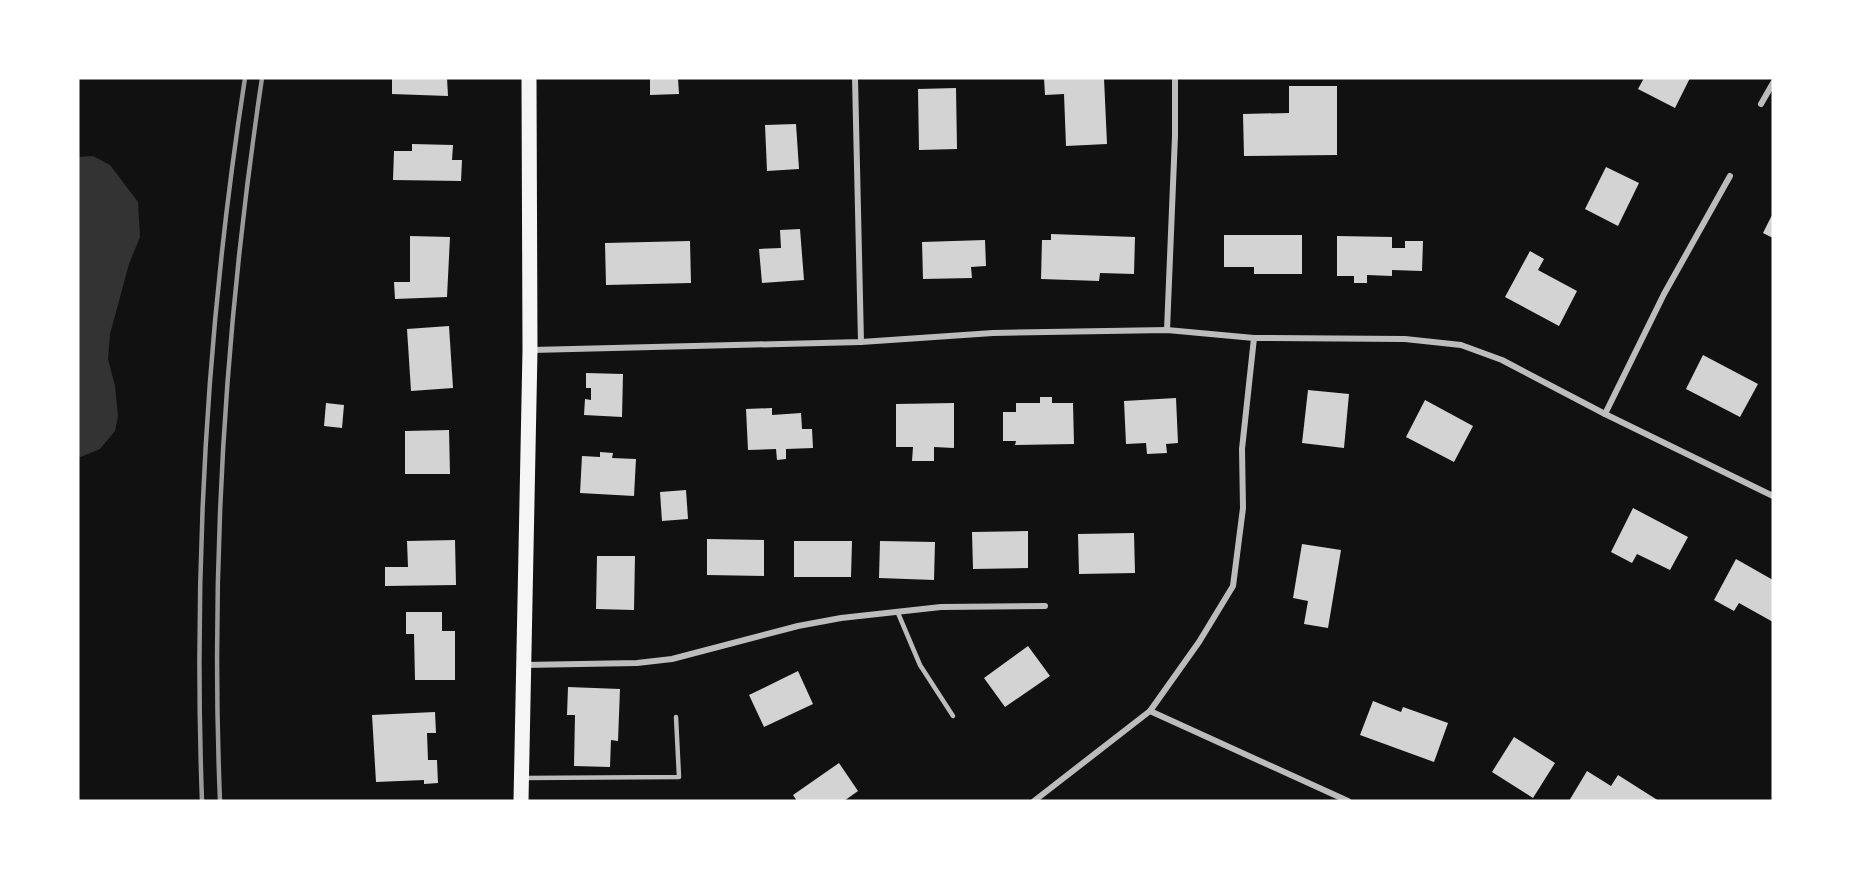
<svg xmlns="http://www.w3.org/2000/svg" width="1851" height="879" font-family="'Varela Round',sans-serif">
<style>
.water{fill:#333}
.building{fill:#d3d3d3}
.lines{fill:none;stroke-linecap:round;stroke-linejoin:round}
.service{stroke:#bcbcbc;stroke-width:4.5}
.minor{stroke:#bcbcbc;stroke-width:6}
.primary{stroke:#f5f5f5;stroke-width:15}
.rail{stroke:#9a9a9a;stroke-width:4.5}
</style>
<rect width="100%" height="100%" fill="#111"/>
<path class="water" d="M93,156L110,165L138,202L140,237L129,264L110,334L108,359L115,386L118,416L115,431L100,449L78,458V157Z"/>
<g class="building">
<path d="M392,78H447L448,96L392,94Z"/>
<path d="M650,78H678L679,94L650,95Z"/>
<path d="M1044,78H1104L1107,144L1066,146L1064,94L1045,95Z"/>
<path d="M1644,78H1690L1675,108L1638,89Z"/>
<path d="M1289,86H1337V155L1244,156L1243,114L1289,113Z"/>
<path d="M956,88L957,149L919,150L918,89Z"/>
<path d="M796,124L799,169L767,171L765,125Z"/>
<path d="M412,144L453,145L452,160H462L461,181L393,180L394,151H412Z"/>
<path d="M1606,167L1639,183L1618,226L1585,209Z"/>
<path d="M1773,213V238L1763,233Z"/>
<path d="M800,229L804,280L762,283L759,249L781,248L780,230Z"/>
<path d="M1051,234L1135,237L1134,274L1100,273L1099,281L1041,279L1042,240H1051Z"/>
<path d="M1224,235H1302V274H1254V267H1224Z"/>
<path d="M410,236L450,237L447,297L395,299L394,282H410Z"/>
<path d="M1337,236L1392,237V248H1405V241H1423L1422,271L1392,270V276L1367,275V283H1354V276H1337Z"/>
<path d="M985,240L986,266L971,267L972,278L923,279L922,242Z"/>
<path d="M690,241L691,283L606,285L605,243Z"/>
<path d="M1530,251L1544,259L1538,270L1577,291L1559,326L1505,297Z"/>
<path d="M449,326L453,388L411,391L407,329Z"/>
<path d="M1703,355L1758,384L1740,417L1686,389Z"/>
<path d="M586,373L623,374L622,417L584,415L585,399L591,400V388H586Z"/>
<path d="M1308,390L1349,394L1344,448L1302,443Z"/>
<path d="M1040,397H1052V403H1073L1074,444L1015,445L1016,441H1003V412H1016V403H1040Z"/>
<path d="M1176,398L1178,443L1166,444L1167,453L1147,454L1146,443L1126,444L1124,401Z"/>
<path d="M1425,400L1473,426L1454,462L1406,437Z"/>
<path d="M326,403L344,405L342,428L324,426Z"/>
<path d="M954,403V448L934,447V461H912L913,447H896V404Z"/>
<path d="M772,408V415L801,413L802,429H812L813,448L786,449V459L777,460L776,449L748,450L746,409Z"/>
<path d="M449,430L450,474H405V431Z"/>
<path d="M600,452L613,453L612,458L636,459L634,496L580,493L582,456L600,457Z"/>
<path d="M686,490L688,519L662,521L660,492Z"/>
<path d="M1633,508L1688,537L1670,570L1637,554L1632,563L1611,552Z"/>
<path d="M1028,531V568L973,569L972,532Z"/>
<path d="M1134,533L1135,573L1079,574L1078,534Z"/>
<path d="M707,539L764,540V576L707,575Z"/>
<path d="M455,540L456,585L385,586V567H408L407,541Z"/>
<path d="M794,541H852L851,577H794Z"/>
<path d="M880,541L935,542L934,580L879,578Z"/>
<path d="M1302,544L1341,550L1328,628L1304,624L1308,601L1293,598Z"/>
<path d="M597,556H635L634,610L596,609Z"/>
<path d="M1736,559L1773,580V622L1739,603L1734,611L1714,600Z"/>
<path d="M406,612H442V631H455V680H415L414,634H406Z"/>
<path d="M1028,646L1050,676L1005,707L984,678Z"/>
<path d="M798,671L813,704L764,727L749,695Z"/>
<path d="M568,687L620,689L618,741L611,740L610,767L574,766L575,715H567Z"/>
<path d="M1373,701L1401,712L1403,707L1448,723L1434,762L1360,735Z"/>
<path d="M435,712L436,733H427L428,760H437L438,783L424,784V780L376,782L372,715Z"/>
<path d="M1514,737L1555,763L1533,798L1492,772Z"/>
<path d="M839,763L858,791L844,801H797L793,795Z"/>
<path d="M1587,771L1611,786L1618,775L1659,801H1569Z"/>
</g>
<g class="lines">
<g class="service">
<path d="M898,613L920,665L953,716"/>
<path d="M524,778L679,777L676,717"/>
</g>
<g class="minor">
<path d="M855,78L861,342"/>
<path d="M1761,104L1773,83"/>
<path d="M1167,330L1175,136V78"/>
<path d="M532,350L861,342L993,333L1167,330L1254,338L1405,339L1461,345L1502,360L1605,414L1773,496"/>
<path d="M1605,414L1664,294L1730,176"/>
<path d="M524,665L637,663L672,659L798,626L841,618L941,607L1045,606"/>
<path d="M1150,711L1348,801"/>
<path d="M1034,801L1150,711L1199,642L1233,586L1243,508L1242,449L1254,338"/>
</g>
<path class="primary" d="M521,801L530,350L529,78"/>
<g class="rail">
<path d="M202,801C193,560 208,316 245,78"/>
<path d="M220,801C210,560 226,317 262,78"/>
</g>
</g>
<rect width="1851" height="879" fill="none" stroke="#ffffff" stroke-width="159"/>
</svg>
